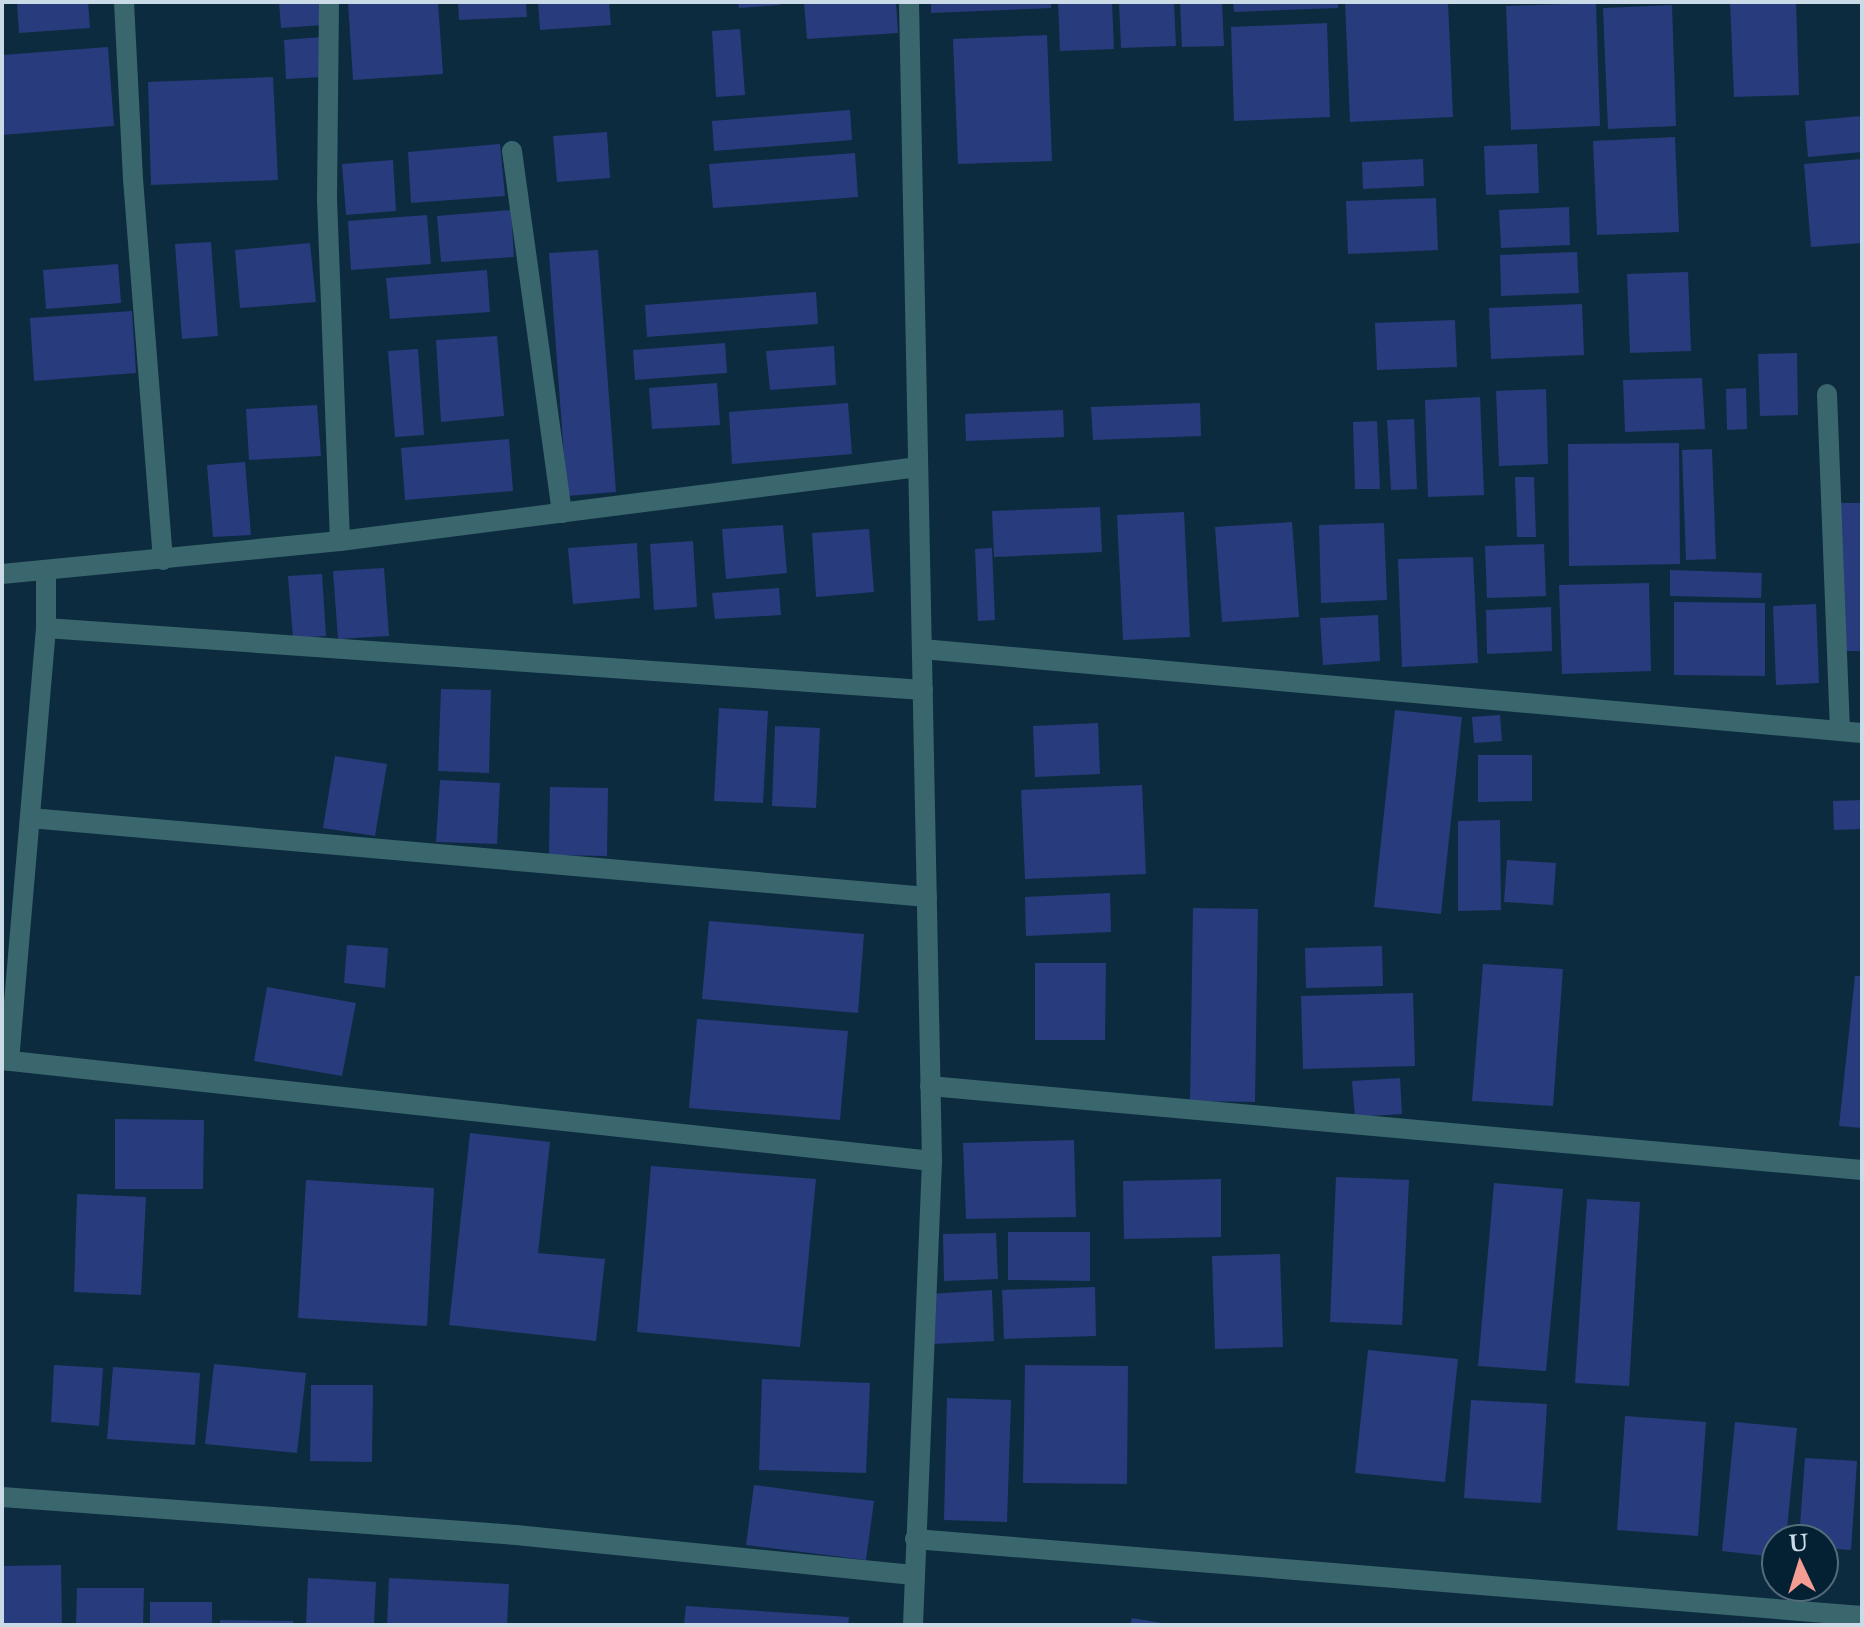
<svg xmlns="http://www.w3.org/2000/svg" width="1864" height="1627" font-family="'Libre Baskerville',serif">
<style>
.building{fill:#283b7c}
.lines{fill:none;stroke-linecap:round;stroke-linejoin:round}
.minor{stroke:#3a666e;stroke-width:20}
</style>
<rect width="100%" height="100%" fill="#0d2b3e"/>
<g class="building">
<path d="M17,2H88L90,28L19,33Z"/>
<path d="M279,2H322L323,25L281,28Z"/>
<path d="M348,2H438L443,74L353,80Z"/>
<path d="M458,2H526L527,17L459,20Z"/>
<path d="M538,2H609L611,25L540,30Z"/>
<path d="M738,2H780V5L739,8Z"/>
<path d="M804,2H896L898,33L807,39Z"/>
<path d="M931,2H1051V8L931,13Z"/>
<path d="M1058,2H1112L1114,49L1060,51Z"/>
<path d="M1119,2H1174L1176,46L1121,48Z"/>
<path d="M1180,2H1222L1224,46L1182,47Z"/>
<path d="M1233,2H1338V8L1234,12Z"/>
<path d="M1345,2H1448L1453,117L1350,122Z"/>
<path d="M1730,2H1796L1799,95L1734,97Z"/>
<path d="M1596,3L1600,126L1511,130L1506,6Z"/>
<path d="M1672,5L1676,126L1608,129L1603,8Z"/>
<path d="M1327,23L1330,117L1234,121L1231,27Z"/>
<path d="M740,29L745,95L716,97L712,31Z"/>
<path d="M1047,35L1052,161L958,164L953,39Z"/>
<path d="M321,37L324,77L286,79L284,40Z"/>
<path d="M108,47L114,126L2,135V55Z"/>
<path d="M273,77L278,180L151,185L148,82Z"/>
<path d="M850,110L852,140L714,151L712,121Z"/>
<path d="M1862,116V152L1808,157L1805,121Z"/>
<path d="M607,132L610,178L557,182L553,136Z"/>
<path d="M1675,137L1679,232L1597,235L1593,141Z"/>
<path d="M500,144L505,196L411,203L408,152Z"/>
<path d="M1537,144L1539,193L1486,195L1484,146Z"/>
<path d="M855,153L858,197L713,208L709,164Z"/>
<path d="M1423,159L1424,186L1363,189L1362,162Z"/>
<path d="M1862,159V243L1811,247L1804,164Z"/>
<path d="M393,160L396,211L346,215L342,164Z"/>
<path d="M1436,198L1438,250L1348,254L1346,201Z"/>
<path d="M1569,207L1570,245L1501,248L1499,210Z"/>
<path d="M511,210L514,257L441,262L437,216Z"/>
<path d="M427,215L431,264L351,270L348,221Z"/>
<path d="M211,242L218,336L182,339L175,244Z"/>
<path d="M310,243L316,302L240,308L235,250Z"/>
<path d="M598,250L616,492L567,496L549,253Z"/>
<path d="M1577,252L1579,293L1501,296L1500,255Z"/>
<path d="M118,264L121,303L46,309L43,270Z"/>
<path d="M487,270L490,312L390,319L386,278Z"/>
<path d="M1688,272L1691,351L1630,353L1627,274Z"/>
<path d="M816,292L818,324L647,337L645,305Z"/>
<path d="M1582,304L1584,355L1491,359L1489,308Z"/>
<path d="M132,311L136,373L34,381L30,318Z"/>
<path d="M1455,320L1457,367L1377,370L1375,323Z"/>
<path d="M497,336L504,416L441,422L436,340Z"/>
<path d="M725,343L727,373L635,380L633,350Z"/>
<path d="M834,346L836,385L770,390L766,351Z"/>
<path d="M418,349L424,435L395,437L388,351Z"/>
<path d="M1797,353L1798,415L1760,416L1758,354Z"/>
<path d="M1702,378L1705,429L1625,432L1623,380Z"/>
<path d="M717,383L720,425L652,429L649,388Z"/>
<path d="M1746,388L1747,429L1727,430L1726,389Z"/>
<path d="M1546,389L1548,464L1499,466L1496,391Z"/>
<path d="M1480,397L1484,495L1428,497L1425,400Z"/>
<path d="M848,403L852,454L732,464L729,412Z"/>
<path d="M1200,403L1201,436L1093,440L1091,407Z"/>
<path d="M317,405L321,456L249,460L246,409Z"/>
<path d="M1063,410L1064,437L966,441L965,414Z"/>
<path d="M1414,419L1417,489L1391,490L1387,420Z"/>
<path d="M1377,421L1380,489H1355L1353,422Z"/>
<path d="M509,439L513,491L405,500L401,448Z"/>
<path d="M1679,443L1680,564L1569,566L1568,444Z"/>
<path d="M1712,449L1716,559L1686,560L1682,450Z"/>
<path d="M245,462L251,535L213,537L207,465Z"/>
<path d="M1515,477H1534L1536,537H1517Z"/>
<path d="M1838,503H1862V651H1842Z"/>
<path d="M1100,507L1102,552L994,557L992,511Z"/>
<path d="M1184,512L1190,637L1123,640L1117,515Z"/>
<path d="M1292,522L1299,617L1222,622L1215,527Z"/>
<path d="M1384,523L1387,600L1321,603L1319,525Z"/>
<path d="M783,525L787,573L726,579L722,529Z"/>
<path d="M869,529L874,592L816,597L812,533Z"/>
<path d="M693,541L697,607L654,610L650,544Z"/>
<path d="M637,543L640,598L573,604L568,548Z"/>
<path d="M1544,544L1546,596L1487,598L1485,546Z"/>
<path d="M992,548L995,620L978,621L975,549Z"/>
<path d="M1473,557L1478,663L1402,667L1398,559Z"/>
<path d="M384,568L389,636L338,639L333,571Z"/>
<path d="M1670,570L1762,573L1761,598L1670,596Z"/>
<path d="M322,574L326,636L293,638L288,576Z"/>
<path d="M1649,583L1651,671L1562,674L1559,585Z"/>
<path d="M779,588L781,615L715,619L712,593Z"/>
<path d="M1674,602L1765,603V676L1674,675Z"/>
<path d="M1816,604L1819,683L1776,685L1773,606Z"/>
<path d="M1551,607L1552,651L1487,654L1486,610Z"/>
<path d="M1378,615L1380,661L1323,665L1320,618Z"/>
<path d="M441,689L491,690L489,773L438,771Z"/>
<path d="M719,708L768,711L763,803L714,801Z"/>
<path d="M1395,710L1462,717L1441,914L1374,907Z"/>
<path d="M1500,715L1502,741L1474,743L1472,717Z"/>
<path d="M1098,723L1100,774L1035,777L1033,726Z"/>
<path d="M775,726L820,728L816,808L772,806Z"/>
<path d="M1478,755H1532V801L1478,802Z"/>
<path d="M335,756L387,764L375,836L323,828Z"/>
<path d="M440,780L500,783L497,844L436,842Z"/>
<path d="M1142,785L1146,874L1025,879L1021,790Z"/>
<path d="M550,787L608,788L607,856L549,855Z"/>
<path d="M1862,800V829L1834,830L1833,801Z"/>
<path d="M1500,820L1501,910L1458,911V821Z"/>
<path d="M1507,860L1556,863L1553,905L1504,902Z"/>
<path d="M1110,893L1111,932L1026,936L1025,897Z"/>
<path d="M1193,908L1258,909L1255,1102L1190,1101Z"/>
<path d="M709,921L864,934L858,1013L702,999Z"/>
<path d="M347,945L388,948L385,988L344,983Z"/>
<path d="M1382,946L1383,986L1306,988L1305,948Z"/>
<path d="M1035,963H1106L1105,1040H1035Z"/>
<path d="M1483,964L1563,969L1553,1106L1472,1101Z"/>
<path d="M1855,976H1862V1128L1839,1126Z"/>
<path d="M267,987L356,1003L342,1076L254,1061Z"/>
<path d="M1413,993L1415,1066L1303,1069L1301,996Z"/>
<path d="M697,1019L848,1031L840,1120L689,1108Z"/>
<path d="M1400,1078L1402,1114L1355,1117L1352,1081Z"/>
<path d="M115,1119L204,1120L203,1189H115Z"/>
<path d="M470,1133L550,1142L538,1253L605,1259L596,1341L449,1325Z"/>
<path d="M1074,1140L1076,1217L966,1219L963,1143Z"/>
<path d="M651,1166L816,1179L800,1347L637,1332Z"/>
<path d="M1336,1177L1409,1180L1402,1325L1330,1322Z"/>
<path d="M1221,1179V1237L1124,1239L1123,1181Z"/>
<path d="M306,1180L434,1188L427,1326L298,1318Z"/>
<path d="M1494,1183L1563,1189L1546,1371L1478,1366Z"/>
<path d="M77,1194L146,1197L141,1295L74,1292Z"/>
<path d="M1587,1199L1640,1202L1629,1386L1575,1383Z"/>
<path d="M1008,1232H1090V1281L1008,1280Z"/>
<path d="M996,1233L998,1279L944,1281L943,1234Z"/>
<path d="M1280,1254L1283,1347L1215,1349L1212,1256Z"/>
<path d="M1095,1287L1096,1336L1004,1339L1002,1290Z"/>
<path d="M992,1290L994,1341L933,1344L930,1294Z"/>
<path d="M1368,1350L1458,1359L1445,1482L1355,1473Z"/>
<path d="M214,1364L306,1373L297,1453L205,1444Z"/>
<path d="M54,1365L103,1368L99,1426L51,1422Z"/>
<path d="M1025,1365L1128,1366L1127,1484L1023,1483Z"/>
<path d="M113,1367L200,1373L195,1445L107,1439Z"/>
<path d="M762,1379L870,1383L866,1473L759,1470Z"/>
<path d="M311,1385H373L372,1462L310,1461Z"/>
<path d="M947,1398L1011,1400L1007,1522L944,1520Z"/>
<path d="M1471,1400L1547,1404L1541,1503L1464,1498Z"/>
<path d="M1625,1416L1706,1422L1698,1536L1617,1530Z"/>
<path d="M1735,1422L1797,1428L1786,1539H1776V1557L1722,1551Z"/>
<path d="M1805,1458L1857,1461L1851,1550L1824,1548V1539H1799Z"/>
<path d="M754,1485L874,1501L866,1560L746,1545Z"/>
<path d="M61,1565L62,1625H3L2,1566Z"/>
<path d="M308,1578L376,1582L374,1625H306Z"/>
<path d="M389,1578L509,1584L507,1625H387Z"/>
<path d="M77,1588H144L143,1625H76Z"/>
<rect x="150" y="1602" width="62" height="23"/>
<path d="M686,1606L849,1617L848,1625H684Z"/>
<path d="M1132,1618L1162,1623V1625H1130Z"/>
<path d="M220,1620L293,1621V1625H220Z"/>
</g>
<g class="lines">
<g class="minor">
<path d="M124,2L133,179L163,560"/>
<path d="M329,2L327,199L340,541"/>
<path d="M909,2L932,1161L913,1625"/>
<path d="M512,151L562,513"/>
<path d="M1827,394L1840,731"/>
<path d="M46,571V628L923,690"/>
<path d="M2,574L340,541L918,467"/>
<path d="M922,649L1862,733"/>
<path d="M30,818L927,897"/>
<path d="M2,1060L932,1161"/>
<path d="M9,1061L46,628"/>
<path d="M930,1086L1862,1170"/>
<path d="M2,1497L516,1535L913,1575"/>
<path d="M915,1539L1862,1616"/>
</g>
</g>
<rect width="1864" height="1627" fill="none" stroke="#cadbe7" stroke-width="8"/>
<g transform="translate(1800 1563) rotate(356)"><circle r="38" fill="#032133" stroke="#536b7b" stroke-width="2"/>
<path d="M0-6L14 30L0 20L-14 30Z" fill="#f59c93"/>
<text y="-12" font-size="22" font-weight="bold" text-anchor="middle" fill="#cadbe7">U</text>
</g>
</svg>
